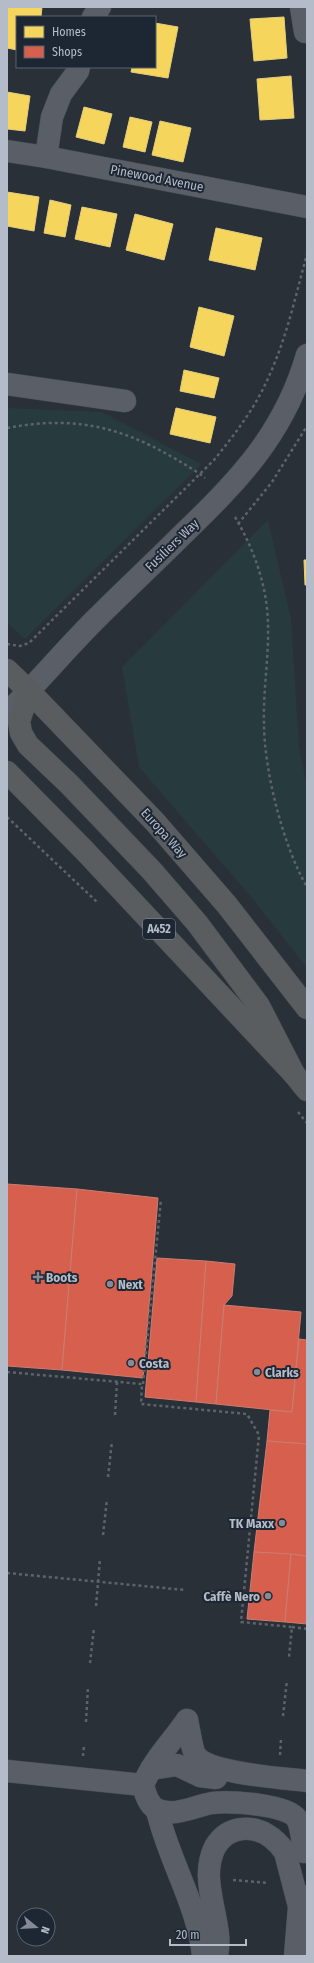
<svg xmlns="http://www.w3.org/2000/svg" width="314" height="1963" font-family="'Fira Sans Condensed',sans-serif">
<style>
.green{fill:#273a3e}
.homes{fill:#f6d55c;stroke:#e2ce7d}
.shops{fill:#d6604d;stroke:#cc7c72}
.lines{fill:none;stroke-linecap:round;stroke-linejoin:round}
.minor-casing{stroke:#484c53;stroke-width:23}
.highway-casing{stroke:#474c53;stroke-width:23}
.path{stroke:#5d636a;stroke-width:2.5;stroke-dasharray:3 3;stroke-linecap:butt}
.minor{stroke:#5a5e66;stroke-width:22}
.highway{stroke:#5a5d60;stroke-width:22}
.poi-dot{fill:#848b96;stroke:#1d2633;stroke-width:1.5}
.labels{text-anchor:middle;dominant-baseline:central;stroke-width:4;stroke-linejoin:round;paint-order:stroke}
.shield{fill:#1d2633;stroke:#878f9c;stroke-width:1}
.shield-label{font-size:12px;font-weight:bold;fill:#b4bcc9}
.street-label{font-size:13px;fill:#b4bcc9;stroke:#1d2633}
.poi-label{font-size:13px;font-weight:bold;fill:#b4bcc9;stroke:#1d2633;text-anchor:start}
</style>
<rect width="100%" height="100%" fill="#2a3038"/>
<g class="green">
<path d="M7,408L102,412L201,464L25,639L7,623Z"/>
<path d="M268,520L291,619L299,747L307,787V968L252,898L139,767L122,667Z"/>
</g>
<g class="homes">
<path d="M7,7H42L41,17H17V50L7,48Z"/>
<path d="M284,17L287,58L254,61L250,19Z"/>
<path d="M155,23L178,27L168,78L131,72L132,67H155Z"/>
<path d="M291,76L294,118L260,120L257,79Z"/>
<path d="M7,92L30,96L25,131L7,129Z"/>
<path d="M84,107L112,114L104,144L76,137Z"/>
<path d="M130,117L152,122L145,152L123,147Z"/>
<path d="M160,121L191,128L183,162L152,155Z"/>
<path d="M7,192L39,197L34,231L7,226Z"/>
<path d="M50,200L71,205L65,237L44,233Z"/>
<path d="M82,207L117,214L110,247L75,239Z"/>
<path d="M135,214L173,224L164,260L126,250Z"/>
<path d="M216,228L262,238L255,270L209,260Z"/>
<path d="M199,307L234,316L224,356L190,347Z"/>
<path d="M184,370L219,378L214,398L180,391Z"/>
<path d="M176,408L216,417L210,443L170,434Z"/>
<path d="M304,560H307V585H305Z"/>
</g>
<g class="shops">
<path d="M7,1184L77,1189L62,1370L7,1366Z"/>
<path d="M77,1189L158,1198L143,1378L62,1370Z"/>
<path d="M157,1258L206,1261L196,1402L145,1397Z"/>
<path d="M206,1261L235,1264L232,1296L224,1305L216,1404L196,1402Z"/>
<path d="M224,1305L301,1312L292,1412L216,1404Z"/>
<path d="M299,1339L307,1340V1444L267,1441L270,1410L292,1412Z"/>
<path d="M267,1441L307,1444V1556L254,1552Z"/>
<path d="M254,1552L291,1554L285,1622L247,1619Z"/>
<path d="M291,1554L307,1556V1624L285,1622Z"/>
</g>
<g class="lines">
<defs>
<g id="minor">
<path d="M301,7L305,32"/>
<path d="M93,17L100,7"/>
<path d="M7,151L46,157L307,207"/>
<path d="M46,157L52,117L61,94L78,71L79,67"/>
<path d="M7,384L125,401"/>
<path d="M7,713C39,682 67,647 99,616C126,589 154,563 181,536C239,480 284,434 307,355"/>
<path d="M187,1720C172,1742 153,1760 143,1785C145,1794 149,1806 158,1810C175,1817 195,1806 212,1803C229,1801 288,1804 297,1819C302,1828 302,1842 304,1852"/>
<path d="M187,1720C189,1728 192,1751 196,1756C210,1774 284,1778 307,1781"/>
<path d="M151,1769L177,1765L200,1776L216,1778"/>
<path d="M7,1771L143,1785"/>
<path d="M157,1810C168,1859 198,1905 203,1956"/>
<path d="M217,1956C218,1949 219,1941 218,1935C215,1905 201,1875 215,1847C221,1837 230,1830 242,1829C260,1827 275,1838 285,1852L300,1910"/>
<path d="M295,1956L300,1895"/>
</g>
<g id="highway">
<path d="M7,670L29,691L155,822L227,905L307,1008"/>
<path d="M29,691L19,721L21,733L28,745L69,784L152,871L197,923L259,1006L294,1074"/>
<path d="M7,772L84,850L294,1074L307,1090"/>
</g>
</defs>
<use href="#minor" class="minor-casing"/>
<use href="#highway" class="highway-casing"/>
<g class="path">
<path d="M7,428C86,413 135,432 200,474L205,478"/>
<path d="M235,517C254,549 267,586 268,623C269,657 263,690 264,723C264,770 283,846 307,887"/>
<path d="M238,524L272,482L307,426"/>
<path d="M7,644L20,646L29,643L214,460C235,434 256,407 269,376C287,337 296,294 307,254"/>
<path d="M7,817L97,902"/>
<path d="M298,1112L307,1123"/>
<path d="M7,1372L142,1384L141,1404L247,1414L259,1435L241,1622L292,1627L289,1657"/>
<path d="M143,1384L161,1199"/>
<path d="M115,1415L117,1382"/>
<path d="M108,1477L112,1441"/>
<path d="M103,1535L107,1499"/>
<path d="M7,1573L185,1590"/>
<path d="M211,1592L243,1595"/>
<path d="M96,1606L100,1559"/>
<path d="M292,1627L307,1629"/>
<path d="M90,1663L94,1628"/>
<path d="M283,1716L287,1680"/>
<path d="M86,1722L88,1687"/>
<path d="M280,1755L281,1739"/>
<path d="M83,1756L84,1746"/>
<path d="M233,1880L268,1883"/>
</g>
<use href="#minor" class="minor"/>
<use href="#highway" class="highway"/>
</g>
<g class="poi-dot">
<path d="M36 1271h4v4h4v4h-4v4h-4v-4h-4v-4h4z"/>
<circle cx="110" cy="1284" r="4"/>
<circle cx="131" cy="1363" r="4"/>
<circle cx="257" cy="1372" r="4"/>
<circle cx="282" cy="1523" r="4"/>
<circle cx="268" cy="1596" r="4"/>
</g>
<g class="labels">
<rect class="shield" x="143" y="919" width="32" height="20" rx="3"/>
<g class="shield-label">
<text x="159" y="929">A452</text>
</g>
<g class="street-label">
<text transform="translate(157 178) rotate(11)">Pinewood Avenue</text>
<text transform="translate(172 545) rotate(-44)">Fusiliers Way</text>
<text transform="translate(164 833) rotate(48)">Europa Way</text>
</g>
<g class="poi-label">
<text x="46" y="1277">Boots</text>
<text x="118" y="1284">Next</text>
<text x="139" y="1363">Costa</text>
<text x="265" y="1372">Clarks</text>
<text x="274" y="1523" text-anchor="end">TK Maxx</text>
<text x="260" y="1596" text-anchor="end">Caffè Nero</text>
</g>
</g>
<rect width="314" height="1963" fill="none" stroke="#b4bcc9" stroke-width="16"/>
<rect x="16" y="16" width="140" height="52" fill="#1d2633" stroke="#59626f"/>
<rect x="24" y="26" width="20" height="12" fill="#f6d55c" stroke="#59626f"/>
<text x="52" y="36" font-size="12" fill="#b4bcc9">Homes</text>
<rect x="24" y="46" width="20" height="12" fill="#d6604d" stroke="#59626f"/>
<text x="52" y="56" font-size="12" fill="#b4bcc9">Shops</text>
<g transform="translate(36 1927) rotate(108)"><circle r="19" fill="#1d2633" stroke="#59626f"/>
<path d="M0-3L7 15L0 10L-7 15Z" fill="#848b96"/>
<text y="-6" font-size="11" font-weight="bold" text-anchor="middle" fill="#b4bcc9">N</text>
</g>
<path d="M170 1939v6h76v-6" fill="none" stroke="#b4bcc9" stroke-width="2"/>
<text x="176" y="1939" font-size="12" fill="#b4bcc9" stroke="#1d2633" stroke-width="3" paint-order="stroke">20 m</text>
</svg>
